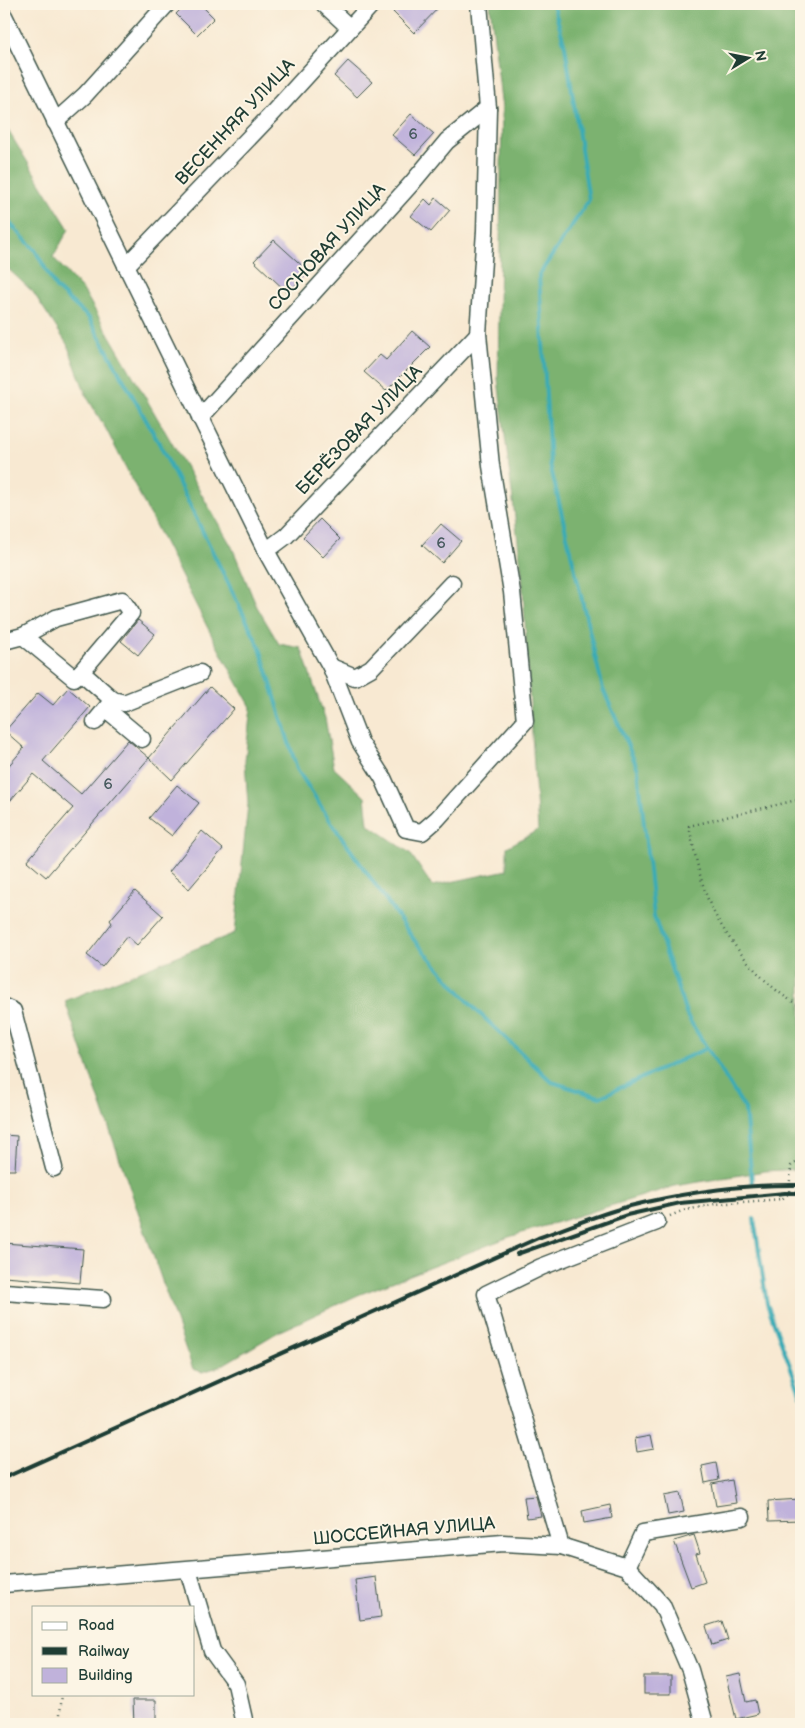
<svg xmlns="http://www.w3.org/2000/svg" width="805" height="1728" font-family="'Balsamiq Sans',sans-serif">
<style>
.forest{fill:#7bb270;stroke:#4d7852}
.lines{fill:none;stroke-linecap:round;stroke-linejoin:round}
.stream{stroke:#3aabb5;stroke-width:4}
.building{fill:#c0b2db}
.minor-casing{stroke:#40574c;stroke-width:19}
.path{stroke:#40574c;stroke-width:2.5;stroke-dasharray:1 4;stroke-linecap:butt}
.minor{stroke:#fff;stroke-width:16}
.rail{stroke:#1f3d34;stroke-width:4}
.labels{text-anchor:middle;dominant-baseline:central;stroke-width:4;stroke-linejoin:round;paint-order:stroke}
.number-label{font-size:15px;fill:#475a5e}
.street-label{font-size:18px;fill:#1f3d34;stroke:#fcf5e5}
</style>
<rect width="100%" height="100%" fill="#fcf5e5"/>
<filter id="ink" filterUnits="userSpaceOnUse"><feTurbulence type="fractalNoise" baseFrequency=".02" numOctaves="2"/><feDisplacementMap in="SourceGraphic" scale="10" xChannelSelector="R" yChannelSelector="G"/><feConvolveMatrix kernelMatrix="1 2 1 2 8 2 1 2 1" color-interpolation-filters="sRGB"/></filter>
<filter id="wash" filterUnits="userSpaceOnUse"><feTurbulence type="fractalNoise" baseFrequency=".0096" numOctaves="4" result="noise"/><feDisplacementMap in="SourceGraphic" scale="20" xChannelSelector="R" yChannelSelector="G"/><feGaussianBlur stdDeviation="1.12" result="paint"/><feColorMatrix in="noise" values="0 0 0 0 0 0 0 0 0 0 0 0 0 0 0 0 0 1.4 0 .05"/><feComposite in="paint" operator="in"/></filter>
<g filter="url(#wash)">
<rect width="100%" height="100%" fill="#f8e9d2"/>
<path class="forest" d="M490,4H801V1169L765,1171L675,1186L509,1237L358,1295L280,1331L219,1367L202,1372L193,1369L186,1350L65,1001L235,933L248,804L245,761L251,707L216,644L106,429L87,397L67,344L33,292L4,265V124L69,229L53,257L85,293L232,547L256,605L279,644L301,648L325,718L334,768L365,797L368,824L410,853L432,886L507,870V847L538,830L522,574L498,379L502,109Z"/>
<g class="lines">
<g class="stream">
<path d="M553,4L565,46L589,200L539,275L550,464L603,689L638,769L654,916L687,1016L745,1109L752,1182"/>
<path d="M4,217L35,250L56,288L89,318L160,445L260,648L297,769L333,825L415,941L476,1010L552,1082L600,1097L707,1048"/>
<path d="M754,1219L767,1304L801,1395"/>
</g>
</g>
<g id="blocks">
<g class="building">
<path d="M186,4H200L214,18L197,35L176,14Z"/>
<path d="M402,4H442L414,33L393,12Z"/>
<path d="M348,61L372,82L357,97L334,76Z"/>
<path d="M411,114L434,134L415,155L392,135Z"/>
<path d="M436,198L450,210L431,232L411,216L425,199L431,205Z"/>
<path d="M274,240L308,271L288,293L254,261Z"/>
<path d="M412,331L430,347L386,391L364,372L380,355L386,360Z"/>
<path d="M320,519L340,539L323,557L303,537Z"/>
<path d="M441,524L461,541L442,563L422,545Z"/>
<path d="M138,620L155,634L138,655L121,641Z"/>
<path d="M210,687L234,709L172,780L149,758Z"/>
<path d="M68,688L90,707L43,761L81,794L128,740L149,758L46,877L27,861L73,808L33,774L4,808V771L24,748L5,731L38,693L53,705Z"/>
<path d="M177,785L199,803L172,836L149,818Z"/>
<path d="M202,831L223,849L189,889L169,872Z"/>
<path d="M135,891L163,916L137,945L127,936L102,967L87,955L112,923L110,920Z"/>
<path d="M4,1135L17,1136L15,1170H4Z"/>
<path d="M4,1243L83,1249L80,1283L4,1277Z"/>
<path d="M651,1435L654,1449L637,1452L635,1438Z"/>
<path d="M716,1463L719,1480L705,1483L702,1466Z"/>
<path d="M732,1480L736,1503L716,1506L712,1484Z"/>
<path d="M680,1493L684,1512L668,1515L664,1496Z"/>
<path d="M536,1496L541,1516L527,1518L524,1497Z"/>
<path d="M801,1499V1520L769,1521L768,1501Z"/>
<path d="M610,1505L612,1518L584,1523L582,1511Z"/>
<path d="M694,1535L700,1553L696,1554L705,1582L691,1587L674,1541Z"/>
<path d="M376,1577L381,1617L360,1620L355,1580Z"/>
<path d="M722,1621L728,1640L712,1645L706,1626Z"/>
<path d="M740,1674L746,1702L755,1700L758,1714L736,1719L726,1677Z"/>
<rect x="644" y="1676" width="27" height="18"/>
<path d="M133,1700H156V1724H134Z"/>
</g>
</g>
</g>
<g filter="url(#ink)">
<use href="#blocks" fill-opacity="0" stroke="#40574c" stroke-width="1"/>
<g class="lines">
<defs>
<g id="minor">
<path d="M324,4L350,28"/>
<path d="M4,16L266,551L331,667L360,742L383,778L406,829L422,832L437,819L525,721L512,592L491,466L478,334L485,231L488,108L479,4"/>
<path d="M55,122L85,95L167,4"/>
<path d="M126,266L271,115L372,4"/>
<path d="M200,418L412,183L447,141L488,108"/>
<path d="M266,551L286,536L478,334"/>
<path d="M23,636L56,618L122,600L131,613L81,672"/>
<path d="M4,641L23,636L74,678L81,672L113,700L95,722"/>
<path d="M331,667L355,677L371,668L452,583"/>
<path d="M113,700L124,703L200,673"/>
<path d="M106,709L142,739"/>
<path d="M4,1007L13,1011L54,1168"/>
<path d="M4,1292L103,1299"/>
<path d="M561,1546L486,1294L541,1267L657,1222"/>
<path d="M627,1567L643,1533L742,1517"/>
<path d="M188,1570L212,1651L236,1684L245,1724"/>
<path d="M4,1584L503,1543L561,1546L627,1567L662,1605L690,1670L705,1724"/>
</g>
</defs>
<use href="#minor" class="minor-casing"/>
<g class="path">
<path d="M801,799L689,826C694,850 699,875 707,897C721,934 765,990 801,1006"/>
<path d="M670,1216L682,1211L715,1204L782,1199L789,1193L791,1166L801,1160"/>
<path d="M59,1724L62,1694"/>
</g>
<use href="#minor" class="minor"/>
<g class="rail">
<path d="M517,1254L627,1215L680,1203L785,1193H801"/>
<path d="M4,1478L538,1238C567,1228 596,1215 626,1207C682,1193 743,1184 801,1185"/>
</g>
</g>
</g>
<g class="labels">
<g class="number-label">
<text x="413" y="134">6</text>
<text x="441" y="543">6</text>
<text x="108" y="784">6</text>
</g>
<g class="street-label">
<text transform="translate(235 122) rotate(-47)">ВЕСЕННЯЯ УЛИЦА</text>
<text transform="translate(327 247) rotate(-48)">СОСНОВАЯ УЛИЦА</text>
<text transform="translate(359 430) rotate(-46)">БЕРЁЗОВАЯ УЛИЦА</text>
<text transform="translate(404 1531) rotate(-5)">ШОССЕЙНАЯ УЛИЦА</text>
</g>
</g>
<rect width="805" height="1728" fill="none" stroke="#fcf5e5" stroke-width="20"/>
<rect x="32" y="1606" width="162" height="90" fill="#fcf5e5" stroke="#a4ab9e"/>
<rect x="42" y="1622" width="25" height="8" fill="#ffffff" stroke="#a4ab9e"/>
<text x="78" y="1630" font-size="15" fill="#1f3d34">Road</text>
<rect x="42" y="1647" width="25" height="8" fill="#1f3d34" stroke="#a4ab9e"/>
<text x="78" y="1656" font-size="15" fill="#1f3d34">Railway</text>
<rect x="42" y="1668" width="25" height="15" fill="#c0b2db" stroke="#a4ab9e"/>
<text x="78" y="1680" font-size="15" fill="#1f3d34">Building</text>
<g transform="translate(748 58) rotate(80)" stroke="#fcf5e5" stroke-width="4" paint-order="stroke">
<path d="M0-4L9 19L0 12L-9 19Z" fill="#1f3d34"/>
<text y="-8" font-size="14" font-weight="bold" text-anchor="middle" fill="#1f3d34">N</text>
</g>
</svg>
